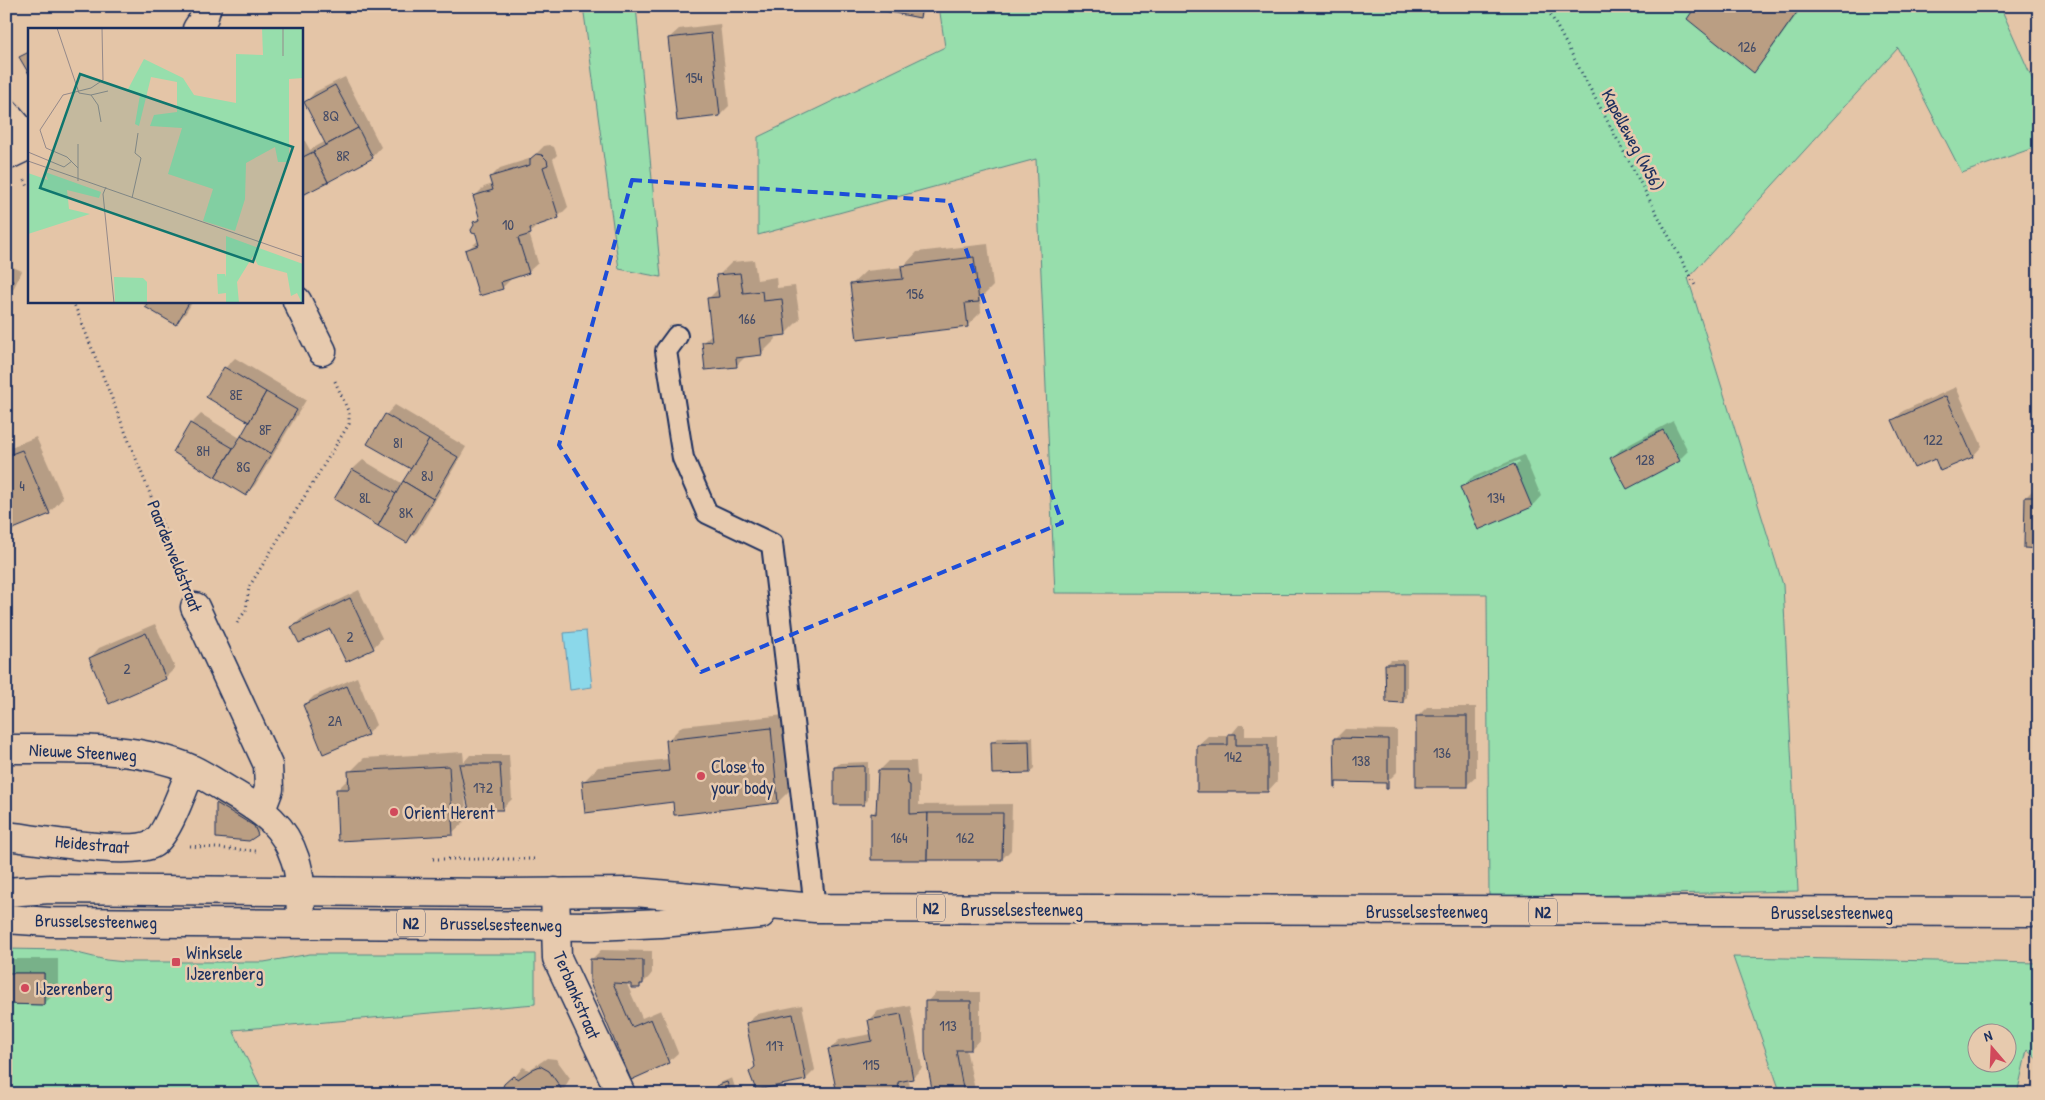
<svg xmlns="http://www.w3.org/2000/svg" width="2045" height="1100" font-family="'Patrick Hand',sans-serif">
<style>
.green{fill:#97deac;stroke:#598685;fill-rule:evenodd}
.water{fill:#8bd8ea;stroke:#5e94b2}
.shadow{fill:#0003;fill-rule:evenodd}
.building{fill:#ba9e83;stroke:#1b2f5e}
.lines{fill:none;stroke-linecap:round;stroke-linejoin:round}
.lane-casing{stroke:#1b2f5e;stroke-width:24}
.street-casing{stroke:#1b2f5e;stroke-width:31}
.primary-casing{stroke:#1b2f5e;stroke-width:31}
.path{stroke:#1b2f5e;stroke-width:3;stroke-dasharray:1 4;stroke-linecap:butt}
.lane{stroke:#e7caae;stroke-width:20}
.street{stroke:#e7caae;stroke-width:28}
.primary{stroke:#e7caae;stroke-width:28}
.marked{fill:none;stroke:#1d4ed8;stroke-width:4;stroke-dasharray:10 6;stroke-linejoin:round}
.poi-dot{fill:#d1495b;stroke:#e7caae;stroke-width:2}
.labels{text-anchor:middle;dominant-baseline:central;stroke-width:5;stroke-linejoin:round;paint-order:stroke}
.number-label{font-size:15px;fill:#434b67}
.shield{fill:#e7caae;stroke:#585e76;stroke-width:1}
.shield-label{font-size:16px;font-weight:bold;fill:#1b2f5e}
.street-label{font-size:18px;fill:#1b2f5e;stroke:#e7caae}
.poi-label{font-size:18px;fill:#1b2f5e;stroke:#e7caae;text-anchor:start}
.inset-road{fill:none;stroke:#94898a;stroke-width:1}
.view{fill:#0f766e;fill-opacity:0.15;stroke:#0f766e;stroke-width:2.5}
.inset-edge{fill:none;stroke:#1b2f5e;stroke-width:2.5}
</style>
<rect width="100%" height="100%" fill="#e4c5a7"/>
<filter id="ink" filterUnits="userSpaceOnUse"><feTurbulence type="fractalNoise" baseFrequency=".02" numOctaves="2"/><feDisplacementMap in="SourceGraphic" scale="10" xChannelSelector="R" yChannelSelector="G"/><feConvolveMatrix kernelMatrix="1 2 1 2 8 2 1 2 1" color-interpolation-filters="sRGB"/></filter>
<g filter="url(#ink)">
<g class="green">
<path d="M583,6H636L661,277L619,269Z"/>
<path d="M939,6H2000L2039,94V146L1962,173L1898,48L1688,278L1783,585L1798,891L1489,898L1487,594L1055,593L1036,159L758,235V137L945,47Z"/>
<path d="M6,949L65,950L106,960L125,962H264L310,954H535V1004L233,1030L264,1094H6V1004L44,1005V973H6Z"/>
<path d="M1733,957L2039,963V1061L2027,1050L2017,1094H1781ZM2008,1032V1062H1978V1032Z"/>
</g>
<path class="water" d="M586,631L592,687L570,690L564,633Z"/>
<g class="shadow">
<path d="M887,6H929L920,16Z"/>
<path d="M1698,6H1803L1763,61L1754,71Z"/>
<path d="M720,24L729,106L720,115L669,38L679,29Z"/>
<path d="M345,77L381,147L372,157L301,194V134L310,150L326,141L306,102L315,92Z"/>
<path d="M549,145L554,147L557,155L553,159L568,207L558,217L541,223L529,233L538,263L528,272L512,278L503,287L480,294L467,250L479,240L474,223L480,216L474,197L484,187L493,184L490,178L500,168L532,158L544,146Z"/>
<path d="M988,244L993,286L980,299L981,312L967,326L851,285L866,271L903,267L917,252Z"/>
<path d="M754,260L757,280L776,277L777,288L795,286L800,319L786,333L775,335L776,339L762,353L747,355L736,366L703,342L713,333L709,298L719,288L718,276L732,262Z"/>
<path d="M6,264L22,271L6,304Z"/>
<path d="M139,301H193L185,314L176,323Z"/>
<path d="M235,358L306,400L255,485L246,494L174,452L191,424L201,414L240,438L250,422L225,368Z"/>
<path d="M1956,387L1982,446L1973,456L1941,470L1936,457L1894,420L1903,411Z"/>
<path d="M395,405L466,447L417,532L407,541L336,498L353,469L363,460L403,484L412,468L386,415Z"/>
<path d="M1673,421L1688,451L1679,460L1612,458L1621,449Z"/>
<path d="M36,437L63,498L49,513L6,531V449Z"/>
<path d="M1524,455L1541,496L1532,506L1479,529L1461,488L1471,478ZM1519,460L1520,463L1471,484V481Z"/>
<path d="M2035,488H2039V547L2026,497Z"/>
<path d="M359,590L382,638L373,648L330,627H292L302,618Z"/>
<path d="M155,624L175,668L165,678L90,658L99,648Z"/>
<path d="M1391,660H1407V697L1403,702L1386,665Z"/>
<path d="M357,677L376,725L367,734L305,705L314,696Z"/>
<path d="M1427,707H1476V777L1466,786L1418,716Z"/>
<path d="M785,715L792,788L778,802L674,801L584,781L598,767L669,759L667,741L682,726Z"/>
<path d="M1239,725H1245V736H1277V781L1268,791L1198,745L1208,736H1230Z"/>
<path d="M1345,729L1397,730V772L1387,782L1336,738Z"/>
<path d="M1033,737L1034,768L1030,772L992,743L997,738Z"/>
<path d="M463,752L464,762L470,755H509L512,799L502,809L465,795L467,819L452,833L337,790L350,777V772L364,758Z"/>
<path d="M889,761H916L917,775L919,776V805L1012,804L1011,850L1002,859L872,814L877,809L880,770Z"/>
<path d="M868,762V800L864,804L835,767L840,763Z"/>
<path d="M221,799L258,822L261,829L257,834L217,836V803Z"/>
<path d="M6,935H9V959H58V990L44,1004L6,1002Z"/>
<path d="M601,950L652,951V973L649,977L639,987L632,983L626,982L642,1018L661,1010L678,1053L668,1062L631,1078L591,960Z"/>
<path d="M936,992H980V1039L971,1049H966L976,1094H934L927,1002Z"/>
<path d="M802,1005L815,1070L806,1079L756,1066L747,1024L757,1014Z"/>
<path d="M910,1005L922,1068L913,1077L908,1078L910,1087L904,1094H841L830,1049L839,1040L871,1034L869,1021L878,1011Z"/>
<path d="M547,1058L556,1059L570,1078L564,1089L567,1094H501L523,1067L529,1070Z"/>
<path d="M732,1078L737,1094H720L717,1086L722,1082Z"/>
</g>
<g class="building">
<path d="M885,6H922L920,18L884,11Z"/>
<path d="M1696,6H1797L1800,8L1754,73L1687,19Z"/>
<path d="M711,33L720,116L677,121L668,38Z"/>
<path d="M29,52V74L19,57Z"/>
<path d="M335,85L358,128L326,145L304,102Z"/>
<path d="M358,128L373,158L328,182L313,152Z"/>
<path d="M313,152L328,182L301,196V158Z"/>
<path d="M536,154L542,155L547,160L548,165L543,167L559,218L530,228L531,234L518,238L529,273L501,282L503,289L479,296L465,250L479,245L476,234L472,233L471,230L474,225L473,222L480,220L473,196L493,190L489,177L530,165V159Z"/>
<path d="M974,257L979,302L965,303L968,327L857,340L850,284L903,279L901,266Z"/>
<path d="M740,273L743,293L762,291L763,301L782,299L786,335L760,338L762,355L736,358L737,367L705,370L702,342L712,341L707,298L719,297L716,275Z"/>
<path d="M6,277L13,281L6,296Z"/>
<path d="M149,301H190L176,325L145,307Z"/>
<path d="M224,367L266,392L249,422L206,397Z"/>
<path d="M266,392L297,410L271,454L241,436Z"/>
<path d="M1946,396L1973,457L1940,471L1935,459L1914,468L1892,420Z"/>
<path d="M385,414L429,440L411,469L367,444Z"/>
<path d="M190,423L233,448L215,477L173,452Z"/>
<path d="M1663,430L1680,461L1627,489L1610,458Z"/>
<path d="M241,436L271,454L246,496L215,477Z"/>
<path d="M429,440L458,457L433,499L403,481Z"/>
<path d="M22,450L50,514L6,532V456Z"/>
<path d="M1514,464L1532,507L1478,530L1460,487Z"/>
<path d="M352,469L396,494L378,526L334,499Z"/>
<path d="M403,481L433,499L407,543L378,526Z"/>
<path d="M2025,497H2039V549L2024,548Z"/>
<path d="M350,598L374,649L346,662L330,629L299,643L291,627Z"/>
<path d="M146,633L166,679L109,704L89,658Z"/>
<path d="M1385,664H1403V703L1386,702Z"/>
<path d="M347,686L368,735L323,754L303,705Z"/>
<rect x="1416" y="716" width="51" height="71"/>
<path d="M771,728L778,803L676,815H674L673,802L585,813L582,781L669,771L666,740Z"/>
<path d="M1228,734H1236V745H1268V792H1197V745H1228Z"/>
<path d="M1334,738L1388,739V789H1386V783L1336,782V788H1335Z"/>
<path d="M1029,741L1030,773L992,774L991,742Z"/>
<path d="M459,764H500L503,810H469Z"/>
<path d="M449,766L453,835L338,841L336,789H349L348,771Z"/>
<path d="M864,766V805H834V767Z"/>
<path d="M878,770H907L908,784L910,785V814L928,813L927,860H871V813L876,814Z"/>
<path d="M216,803L254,826L258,835L249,841L216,838Z"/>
<path d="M928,813H1003L1002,860H927Z"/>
<path d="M590,959L643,960V984H640V988H631V984L613,983L632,1027L651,1019L669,1063L631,1080L590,983Z"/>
<path d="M6,973H44V1005L6,1004Z"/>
<path d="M925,1001H971V1050H956L964,1094H933L925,1052Z"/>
<path d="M793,1014L806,1080L756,1090L749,1072L755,1067L746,1023Z"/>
<path d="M901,1014L913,1079L898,1082L900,1094H837L828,1049L872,1041L868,1020Z"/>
<path d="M540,1066L549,1071L561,1088L558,1094H500L504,1084L513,1076L518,1079L533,1069Z"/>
<path d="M727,1082L731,1094H718L716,1086Z"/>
</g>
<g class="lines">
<defs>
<path id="lane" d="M677,336L666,351L683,458L707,513L772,544L815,908"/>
<g id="street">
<path d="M197,29L203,20L207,6"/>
<path d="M6,113L18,127L29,145"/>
<path d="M6,156L29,145"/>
<path d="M297,301L322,351"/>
<path d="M195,607L268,765L269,789L261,810"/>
<path d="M6,749C67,750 133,744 191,769C206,776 220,786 234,794C263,811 284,825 295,859C302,879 300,902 301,923"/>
<path d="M6,836C35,839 130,856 152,844C167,837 184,786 191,770"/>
<path d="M555,892L557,958L621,1094"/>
</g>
<g id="primary">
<path d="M6,892L50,889L502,893L635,892L815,908L2039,912"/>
<path d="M6,919L50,922L595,926L661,923L761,914"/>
</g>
</defs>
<use href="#lane" class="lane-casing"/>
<use href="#street" class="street-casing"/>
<use href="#primary" class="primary-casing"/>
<g class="path">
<path d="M1546,6L1696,287"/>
<path d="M25,180L29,189"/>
<path d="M73,301L184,579"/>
<path d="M237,623L246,610L249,587L349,424V413L334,379"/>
<path d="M190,846L256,851"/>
<path d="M433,859H536"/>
</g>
<use href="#lane" class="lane"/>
<use href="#street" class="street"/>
<use href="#primary" class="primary"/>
</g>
</g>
<path class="marked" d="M632,180L949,201L1062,523L701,672L559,445Z"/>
<g class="poi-dot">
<circle cx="701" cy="776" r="5"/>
<circle cx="394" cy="812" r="5"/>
<rect x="171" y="957" width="10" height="10" rx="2.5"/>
<circle cx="25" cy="988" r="5"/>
</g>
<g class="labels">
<g class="number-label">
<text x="1747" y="46">126</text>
<text x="694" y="77">154</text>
<text x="331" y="115">8Q</text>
<text x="343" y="155">8R</text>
<text x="508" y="224">10</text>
<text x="915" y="293">156</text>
<text x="747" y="318">166</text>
<text x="236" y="394">8E</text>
<text x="265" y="429">8F</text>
<text x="1933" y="439">122</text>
<text x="398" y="442">8I</text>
<text x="203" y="450">8H</text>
<text x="1645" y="459">128</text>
<text x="243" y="466">8G</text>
<text x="427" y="475">8J</text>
<text x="22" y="485">4</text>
<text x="365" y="497">8L</text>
<text x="1496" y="497">134</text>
<text x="406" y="512">8K</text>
<text x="350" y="636">2</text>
<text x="127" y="668">2</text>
<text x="335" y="720">2A</text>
<text x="1442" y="752">136</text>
<text x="1233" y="756">142</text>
<text x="1361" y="760">138</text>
<text x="483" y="787">172</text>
<text x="899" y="837">164</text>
<text x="965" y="837">162</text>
<text x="948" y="1025">113</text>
<text x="775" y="1045">117</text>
<text x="871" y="1064">115</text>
</g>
<g class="shield">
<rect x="917" y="894.5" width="28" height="27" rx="4"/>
<rect x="1529" y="898.5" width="28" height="27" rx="4"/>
<rect x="397" y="909.5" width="28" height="27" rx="4"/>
</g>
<g class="shield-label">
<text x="931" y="908">N2</text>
<text x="1543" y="912">N2</text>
<text x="411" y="923">N2</text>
</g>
<g class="street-label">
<text transform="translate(1633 140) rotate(62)">Kapelleweg (W56)</text>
<text transform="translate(175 556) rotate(68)">Paardenveldstraat</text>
<text transform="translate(83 752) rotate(3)">Nieuwe Steenweg</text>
<text transform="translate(92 844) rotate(5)">Heidestraat</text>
<text x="1022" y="909">Brusselsesteenweg</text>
<text x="1427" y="911">Brusselsesteenweg</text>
<text x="1832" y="912">Brusselsesteenweg</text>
<text transform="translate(96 921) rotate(1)">Brusselsesteenweg</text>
<text transform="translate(501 924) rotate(1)">Brusselsesteenweg</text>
<text transform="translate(577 995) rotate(67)">Terbankstraat</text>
</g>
<g class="poi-label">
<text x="711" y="766">Close to<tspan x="711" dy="21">your body</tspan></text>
<text x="404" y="812">Orient Herent</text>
<text x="186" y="952">Winksele<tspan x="186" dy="21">IJzerenberg</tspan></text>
<text x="35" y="988">IJzerenberg</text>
</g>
</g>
<g transform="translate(28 28)">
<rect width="275" height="275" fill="#e4c5a7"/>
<path d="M234,0H275V50L261,51V134H250L247,119L218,135L217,171L207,203L175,193L185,161L140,146L154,100L122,98L126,87L149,84V54L123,49L111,98L107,96L112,67L99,63L116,31L155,50L166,67L208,75V26L235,27ZM17,144L73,164L71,170L39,162L41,181L62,186L0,206V145L20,152ZM198,208L275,236V275H270L273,273L269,265L263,268L259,245L230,237L225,228L209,254L211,275H198V265L190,266L189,246H197L198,249ZM86,249L115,250L119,254V275H87Z" fill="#97deac"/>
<path class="inset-road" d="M29,0L51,65L63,67L80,63M255,0V28M63,67L70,77L73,94M0,124L36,139L44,133M0,133L275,229M50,140V116M50,153V140L39,129L18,120L12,102L35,67L63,60L75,52L74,0M78,159L75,166L86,275M104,170L113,130L107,125L110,105"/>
<path class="view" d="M52,46L265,119L225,234L12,160Z"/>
<rect width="275" height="275" class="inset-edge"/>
</g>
<rect width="2045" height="1100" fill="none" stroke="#e7caae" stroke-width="25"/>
<rect x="12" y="12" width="2020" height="1075" fill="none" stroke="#1b2f5e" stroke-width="2" filter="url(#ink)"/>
<g transform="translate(1992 1048) rotate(341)"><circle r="24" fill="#e7caae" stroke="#958c8e"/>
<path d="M0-4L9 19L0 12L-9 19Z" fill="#d1495b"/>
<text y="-8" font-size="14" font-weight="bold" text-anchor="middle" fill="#1b2f5e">N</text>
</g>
</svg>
